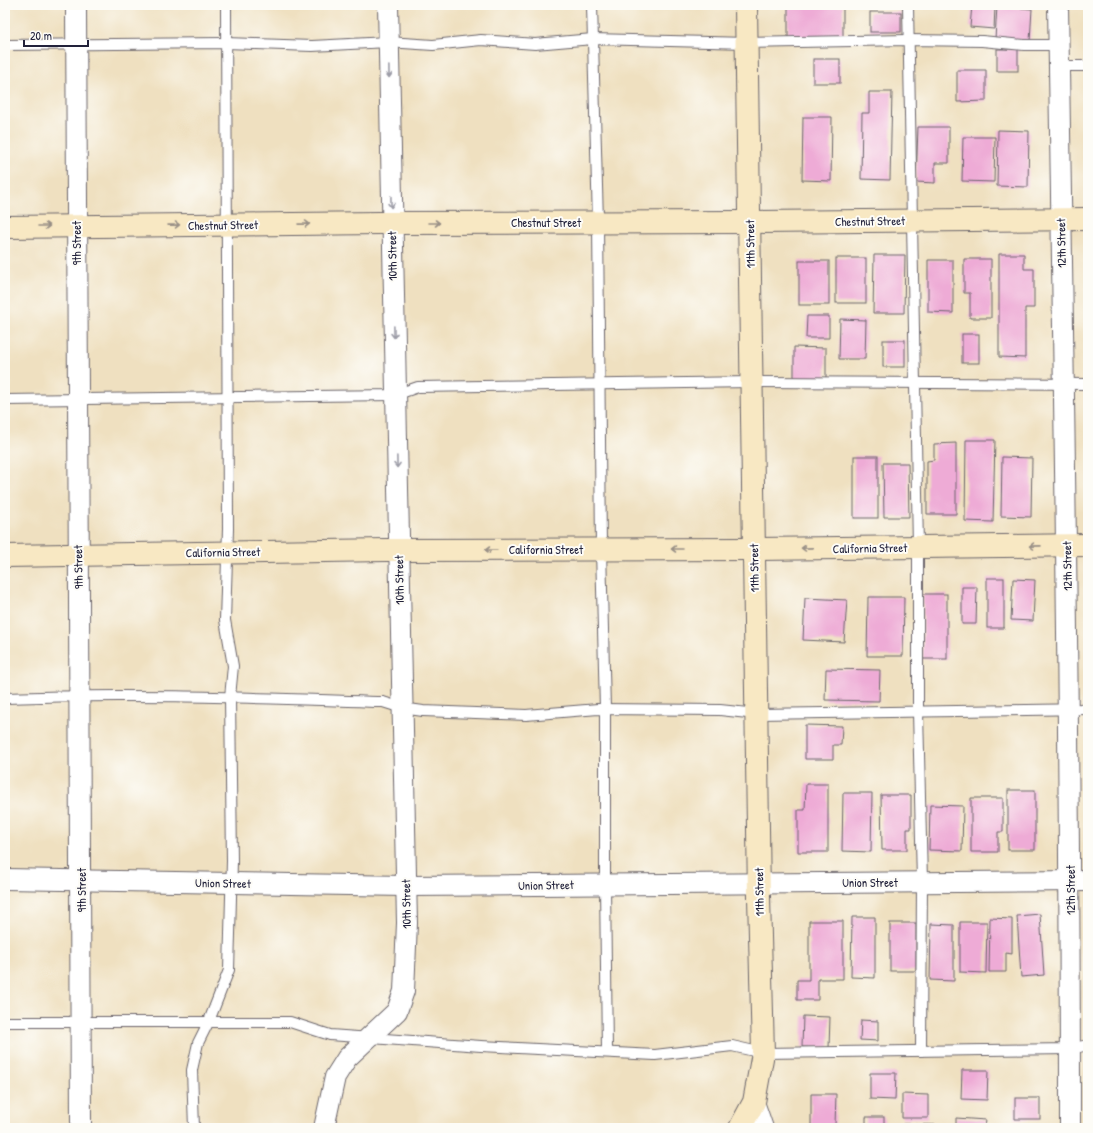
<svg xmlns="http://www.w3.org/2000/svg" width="1093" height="1133" font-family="'Patrick Hand',sans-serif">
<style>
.building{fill:#eeabd6}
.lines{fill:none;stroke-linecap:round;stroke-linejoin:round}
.lane-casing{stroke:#6a646a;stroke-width:12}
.street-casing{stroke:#6a646a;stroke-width:22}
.secondary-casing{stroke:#6a646a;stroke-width:24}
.lane{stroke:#fff;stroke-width:10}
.street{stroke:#fff;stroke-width:20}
.secondary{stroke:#f8e8c3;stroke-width:22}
.oneway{stroke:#9c9ca7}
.oneway2{stroke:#988f86}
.labels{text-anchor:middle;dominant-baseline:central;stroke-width:4;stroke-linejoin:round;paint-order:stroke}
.street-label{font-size:12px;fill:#22223b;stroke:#fdfcf7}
</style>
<rect width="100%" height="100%" fill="#fdfcf7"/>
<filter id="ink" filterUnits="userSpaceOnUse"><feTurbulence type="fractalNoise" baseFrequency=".025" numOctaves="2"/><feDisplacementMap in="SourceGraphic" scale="8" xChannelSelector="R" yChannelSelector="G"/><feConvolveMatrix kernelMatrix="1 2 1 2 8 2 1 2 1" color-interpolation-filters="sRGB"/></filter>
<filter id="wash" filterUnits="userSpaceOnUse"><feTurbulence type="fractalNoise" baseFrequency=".012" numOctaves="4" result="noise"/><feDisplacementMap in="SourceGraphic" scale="16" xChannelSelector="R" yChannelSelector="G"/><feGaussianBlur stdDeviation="0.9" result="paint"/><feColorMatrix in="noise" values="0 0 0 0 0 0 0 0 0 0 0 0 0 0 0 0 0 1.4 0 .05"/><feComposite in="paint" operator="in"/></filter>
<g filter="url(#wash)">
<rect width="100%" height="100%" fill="#efe0c0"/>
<g id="blocks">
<g class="building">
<path d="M972,5L995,6L994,29L970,27Z"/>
<rect x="788" y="6" width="55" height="32"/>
<path d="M997,6L1032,9L1030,41L995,39Z"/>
<rect x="870" y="12" width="31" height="20"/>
<rect x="997" y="49" width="21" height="22"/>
<rect x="813" y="59" width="27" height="24"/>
<path d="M957,70H986V101L957,102Z"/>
<path d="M869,92H892L890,180L861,179L862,113H869Z"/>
<path d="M803,117H832L831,181L802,180Z"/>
<path d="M918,127H949V163H935V183L916,182Z"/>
<path d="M998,130L1029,131L1028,187L997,186Z"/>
<path d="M963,137H995L994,182L962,181Z"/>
<path d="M999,254H1024V269H1034V308H1025V358L999,357Z"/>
<path d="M874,255H905L904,313H873Z"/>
<rect x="836" y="258" width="30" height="45"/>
<path d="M964,259H991V318H970V293H964Z"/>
<path d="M928,260H953V313L928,312Z"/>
<rect x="799" y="261" width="30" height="44"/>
<path d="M807,316H829V338H806Z"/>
<path d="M840,319L866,320L865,359H839Z"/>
<rect x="962" y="334" width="17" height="29"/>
<rect x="883" y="340" width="22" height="27"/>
<path d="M794,347L826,348V379H794Z"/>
<path d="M966,440H995L993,522L965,521Z"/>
<path d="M956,443V514H927V461L934,460V444Z"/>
<rect x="854" y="456" width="24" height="62"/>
<path d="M1002,457L1032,458L1031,517L1001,516Z"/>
<path d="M883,463H908L909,517H884Z"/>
<rect x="987" y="578" width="17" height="50"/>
<path d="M1013,579L1035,580L1033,621L1011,620Z"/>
<path d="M962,587H977L976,624H962Z"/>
<rect x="923" y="594" width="24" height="65"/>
<path d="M868,597H904L903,656H867Z"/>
<path d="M805,598L847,600L844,642L803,640Z"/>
<path d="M826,669L880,670L879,701L825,700Z"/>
<path d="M805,725L842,726L841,745H833V759H805Z"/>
<path d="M806,784H828V852H798V810H805Z"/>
<rect x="1008" y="790" width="27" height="60"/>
<path d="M843,793H872L871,852L842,851Z"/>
<path d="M881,795H911V829H907V850H882Z"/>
<path d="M971,798H1003V832H998V852H971Z"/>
<path d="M930,805L963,806L962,851L929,850Z"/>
<path d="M1040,914L1044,975L1021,977L1017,916Z"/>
<path d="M852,917H875V978L851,977Z"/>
<path d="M990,918L1012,919V954L1006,953V972H989Z"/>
<path d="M809,921H843V979H818V1000H797V980H809Z"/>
<path d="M960,922H987L986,973L960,972Z"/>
<rect x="890" y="923" width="26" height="48"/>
<path d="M931,924L954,925V981L930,980Z"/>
<path d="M803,1016L830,1017L829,1048L802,1047Z"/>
<path d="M861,1020L878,1021V1041L860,1040Z"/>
<path d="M962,1070H988L987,1100L961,1099Z"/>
<path d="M870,1073H896L895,1100L870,1099Z"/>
<path d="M811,1094H836L835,1125H841V1128H811Z"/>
<path d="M902,1094L928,1095V1118H902Z"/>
<rect x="1015" y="1098" width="25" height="21"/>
<rect x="866" y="1117" width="18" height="11"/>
<path d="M956,1118L986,1120L985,1128H956Z"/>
<path d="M903,1124L941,1125V1128H903Z"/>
<path d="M1000,1126L1014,1127V1128H1000Z"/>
</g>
</g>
</g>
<g filter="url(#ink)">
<use href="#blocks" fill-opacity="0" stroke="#6a646a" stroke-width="1"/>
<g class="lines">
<defs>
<g id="lane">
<path d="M592,5L598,222L601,549L605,709V884L607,1052"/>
<path d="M908,5L918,547V711L922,882L921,1051"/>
<path d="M5,45L226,43L312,46L388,42L433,45L481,40L535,44L593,39L747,43L908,40L982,41L1024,45H1059"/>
<path d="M1059,66H1088"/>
<path d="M5,400L395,395L418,387L752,382L1088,384"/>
<path d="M5,698C131,693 257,698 383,702L402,708L423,711L526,715L598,709L720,710L757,714L1088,709"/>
<path d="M5,1022H290L330,1035L481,1046L655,1055L732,1046L763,1053L1070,1049L1088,1045"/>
<path d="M194,1128L192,1070L198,1043L209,1021L229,970L232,861L230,697L233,666L225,620L228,529L226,5"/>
</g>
<g id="street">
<path d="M76,5C77,379 81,754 81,1128"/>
<path d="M1058,5C1064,379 1070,754 1070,1128"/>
<path d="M5,879L405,886L1088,881"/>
<path d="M754,1102L763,1128"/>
<path d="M324,1128L335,1077L347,1058L397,1011L404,991L407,923L388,5"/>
</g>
<g id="secondary">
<path d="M5,227L380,223L749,222L1088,219"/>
<path d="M5,556L386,550L754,549L1088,545"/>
<path d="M740,1128L754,1102L763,1053L759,897L746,5"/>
</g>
</defs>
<use href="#lane" class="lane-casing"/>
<use href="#street" class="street-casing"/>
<use href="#secondary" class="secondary-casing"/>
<use href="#lane" class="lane"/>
<use href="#street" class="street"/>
<use href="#secondary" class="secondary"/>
</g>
<defs><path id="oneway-shaft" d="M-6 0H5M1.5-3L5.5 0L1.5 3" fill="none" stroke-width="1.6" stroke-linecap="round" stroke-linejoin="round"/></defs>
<g class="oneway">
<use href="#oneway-shaft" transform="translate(389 72) rotate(89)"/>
<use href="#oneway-shaft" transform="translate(391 202) rotate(89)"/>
<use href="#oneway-shaft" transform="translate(394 332) rotate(89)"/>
<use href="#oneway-shaft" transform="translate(397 462) rotate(89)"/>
</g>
<g class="oneway2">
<use href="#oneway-shaft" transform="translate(434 223)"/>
<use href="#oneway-shaft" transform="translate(304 224) rotate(-1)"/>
<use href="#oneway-shaft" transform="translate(174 225) rotate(-1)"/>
<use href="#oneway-shaft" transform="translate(44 226)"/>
<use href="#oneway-shaft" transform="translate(1035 546) rotate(179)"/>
<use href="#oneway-shaft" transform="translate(807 548) rotate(179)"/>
<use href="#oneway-shaft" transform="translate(677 549) rotate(180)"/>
<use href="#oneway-shaft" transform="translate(491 550) rotate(180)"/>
</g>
</g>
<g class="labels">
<g class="street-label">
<text transform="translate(870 221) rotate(-1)">Chestnut Street</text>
<text x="546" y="222">Chestnut Street</text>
<text transform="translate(223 225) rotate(-1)">Chestnut Street</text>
<text transform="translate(76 243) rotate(-90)">9th Street</text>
<text transform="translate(1061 243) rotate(-91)">12th Street</text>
<text transform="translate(750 244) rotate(-91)">11th Street</text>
<text transform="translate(392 256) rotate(-91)">10th Street</text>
<text transform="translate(870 548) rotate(-1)">California Street</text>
<text x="546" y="549">California Street</text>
<text transform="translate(223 552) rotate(-1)">California Street</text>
<text transform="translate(1067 566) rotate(-91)">12th Street</text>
<text transform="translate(78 567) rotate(-91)">9th Street</text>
<text transform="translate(754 568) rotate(-91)">11th Street</text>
<text transform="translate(399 580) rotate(-91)">10th Street</text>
<text x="870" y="882">Union Street</text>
<text transform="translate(223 883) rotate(1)">Union Street</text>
<text transform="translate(546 885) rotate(-1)">Union Street</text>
<text transform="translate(81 890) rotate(-90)">9th Street</text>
<text transform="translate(1070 890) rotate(-90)">12th Street</text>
<text transform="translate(759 892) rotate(-91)">11th Street</text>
<text transform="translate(406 904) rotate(-91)">10th Street</text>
</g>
</g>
<rect width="1093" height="1133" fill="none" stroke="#fdfcf7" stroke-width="20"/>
<path d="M24 40v6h64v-6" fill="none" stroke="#22223b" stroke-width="2"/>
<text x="30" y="40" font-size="12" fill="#22223b" stroke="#fdfcf7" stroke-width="3" paint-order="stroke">20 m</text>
</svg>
